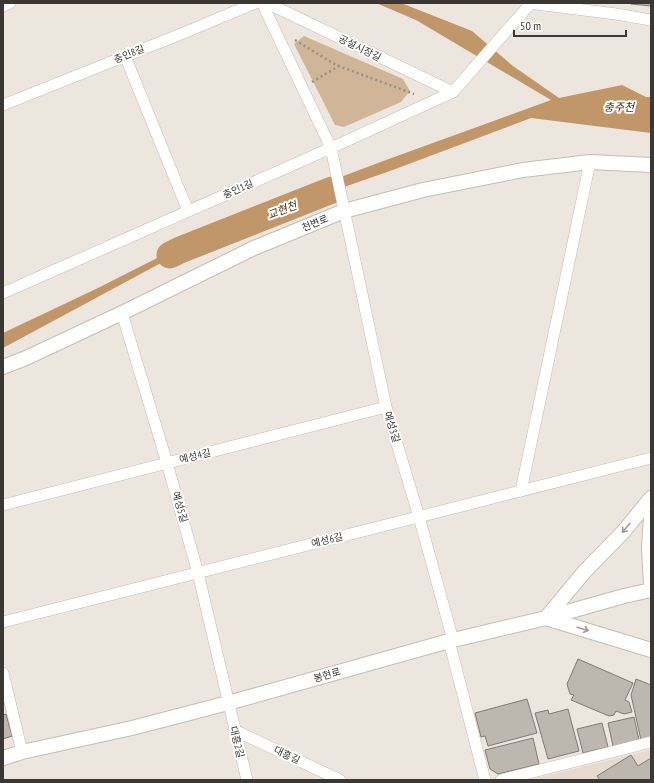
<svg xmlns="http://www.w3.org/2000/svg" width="654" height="783" font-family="'PT Sans Narrow','Noto Sans KR',sans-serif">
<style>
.built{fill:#e7dace}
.green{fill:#d1b597}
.water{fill:#c19668}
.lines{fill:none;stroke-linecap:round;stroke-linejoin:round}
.river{stroke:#c19668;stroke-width:27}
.building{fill:#beb7b0;stroke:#817a74}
.minor-casing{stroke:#c4bdb6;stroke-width:12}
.tertiary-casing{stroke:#c4bdb6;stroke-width:16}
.path{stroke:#95908b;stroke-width:2.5;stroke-dasharray:2 3;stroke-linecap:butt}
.minor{stroke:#fff;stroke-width:11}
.tertiary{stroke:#fff;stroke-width:14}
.oneway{stroke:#9c9b9a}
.labels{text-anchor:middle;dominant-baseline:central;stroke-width:4;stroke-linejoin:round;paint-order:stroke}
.street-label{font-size:10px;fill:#3a3734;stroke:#fff}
.water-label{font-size:11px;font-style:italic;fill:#4a2d06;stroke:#fff}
</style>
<rect width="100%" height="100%" fill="#ede6df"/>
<path class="built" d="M651,750V780H530Z"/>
<path class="green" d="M304,36L403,79L410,91L401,102L344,127L335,125L294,44Z"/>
<path class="water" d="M376,3H401L472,31L513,66L559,98L622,85L646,97H651V133L531,118L390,171L226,228L3,348V333L98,288L250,211L386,160L551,100L416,20Z"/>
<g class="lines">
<path class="river" d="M170,255L180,250L332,190"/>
</g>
<g class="building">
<path d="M631,3H651V6L631,4Z"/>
<path d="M578,659L633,683L625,700L629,702L632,712L624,714L616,711L614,715L609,716L571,700L574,695L570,694L567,684Z"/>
<path d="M636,679L651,685V737L641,740L631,695Z"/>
<path d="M527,699L537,733L488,746L485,736L481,737L475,713Z"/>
<path d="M568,709L579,751L548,759L535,713L548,710L549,714Z"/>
<path d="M6,714L12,736L3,739V715Z"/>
<path d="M634,717L639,740L613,746L608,723Z"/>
<path d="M602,723L608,747L583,753L577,729Z"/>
<path d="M533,738L539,764L498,774L490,769L485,750Z"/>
<path d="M631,755L638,766L651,758V780H600L597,776Z"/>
</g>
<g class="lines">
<defs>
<g id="minor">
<path d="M262,3L331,148L386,407L419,517L453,640"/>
<path d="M267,3L453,92"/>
<path d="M529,3L616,14L651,20"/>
<path d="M3,6L10,3"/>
<path d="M125,56L188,211"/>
<path d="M3,105L186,32L255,3"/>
<path d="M3,293L331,148L453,92L531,3"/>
<path d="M122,313L167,463L198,573L247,780"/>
<path d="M521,491L590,162"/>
<path d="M3,505L386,407"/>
<path d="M3,622L651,458"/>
<path d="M449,641L485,780"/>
<path d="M3,673L22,752"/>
<path d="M234,730L340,780"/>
<path d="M501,780L651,742"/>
</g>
<g id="tertiary">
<path d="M3,367L26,358L122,313L254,248L344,211L423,190L523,170L590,162L651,165"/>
<path d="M651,498L624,531L585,571L546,618L651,650"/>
<path d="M651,518L649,548L651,584"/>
<path d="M3,758L22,752L132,728L228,703L449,641L546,618L624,596L651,590"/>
</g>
</defs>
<use href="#minor" class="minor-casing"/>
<use href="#tertiary" class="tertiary-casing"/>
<g class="path">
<path d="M295,40L336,65L414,94"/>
<path d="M312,82L339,66"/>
</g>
<use href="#minor" class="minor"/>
<use href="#tertiary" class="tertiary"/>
</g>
<defs><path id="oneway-shaft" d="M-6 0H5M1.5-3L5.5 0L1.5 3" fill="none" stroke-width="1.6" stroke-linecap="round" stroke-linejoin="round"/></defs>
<g class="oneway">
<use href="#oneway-shaft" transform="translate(626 528) rotate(130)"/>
<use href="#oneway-shaft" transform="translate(583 629) rotate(17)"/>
</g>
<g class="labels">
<g class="street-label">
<text transform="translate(360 48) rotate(26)">공설시장길</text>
<text transform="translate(129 54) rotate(-22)">충인8길</text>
<text transform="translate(238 189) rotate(-24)">충인1길</text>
<text transform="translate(315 223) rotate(-22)">천변로</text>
<text transform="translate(392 427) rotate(73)">예성3길</text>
<text transform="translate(195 456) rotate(-14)">예성4길</text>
<text transform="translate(180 507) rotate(74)">예성5길</text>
<text transform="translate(327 540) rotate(-14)">예성6길</text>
<text transform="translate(327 675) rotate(-16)">봉현로</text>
<text transform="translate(237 742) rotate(76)">대흥2길</text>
<text transform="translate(287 755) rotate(25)">대흥길</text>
</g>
<g class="water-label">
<text x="619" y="107">충주천</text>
<text transform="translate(282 210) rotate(-21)">교현천</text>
</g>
</g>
<rect width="654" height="783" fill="none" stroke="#3a3734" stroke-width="8"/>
<path d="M514 30v6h112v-6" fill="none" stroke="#3a3734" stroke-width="2"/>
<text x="520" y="30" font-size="12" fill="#3a3734" stroke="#ffffff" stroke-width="3" paint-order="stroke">50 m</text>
</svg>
